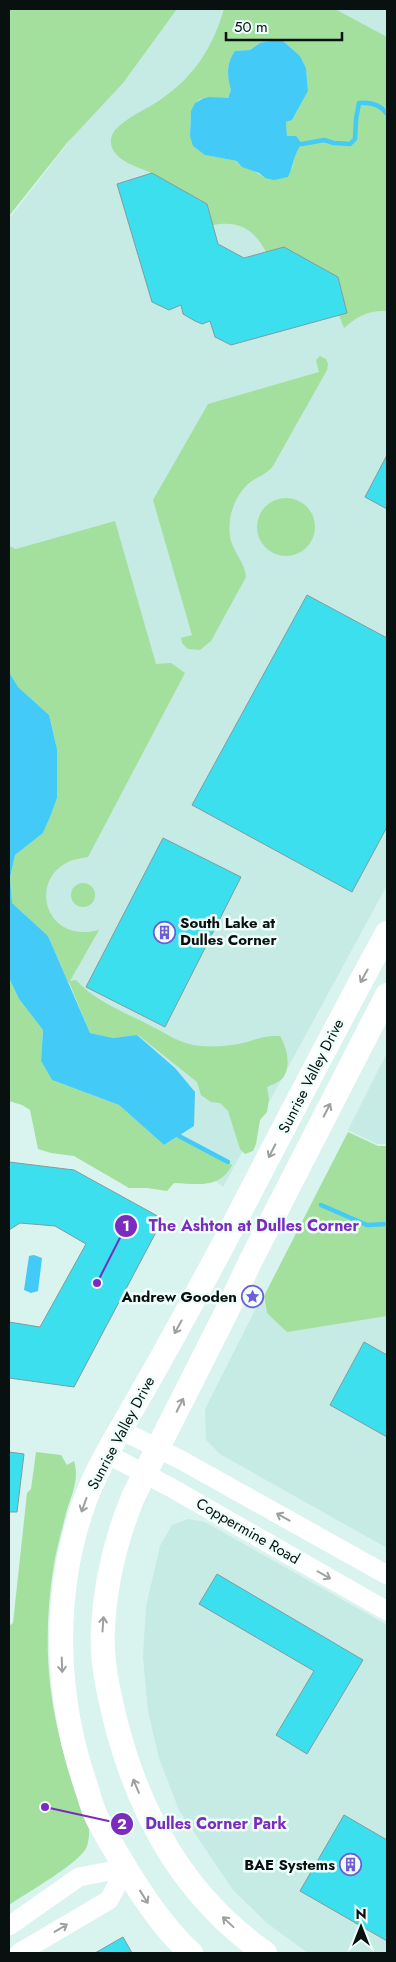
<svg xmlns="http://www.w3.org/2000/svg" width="396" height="1962" font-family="Jost,sans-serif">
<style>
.built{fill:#c6eae4}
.green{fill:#a3e09d;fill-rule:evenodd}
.water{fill:#43caf7}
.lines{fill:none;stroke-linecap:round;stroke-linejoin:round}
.stream{stroke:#43caf7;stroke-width:4.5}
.building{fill:#3cdfee;stroke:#829b9d}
.minor{stroke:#fff;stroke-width:19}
.major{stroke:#fff;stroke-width:24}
.oneway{stroke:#9ca09f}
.labels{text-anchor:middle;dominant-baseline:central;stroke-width:5;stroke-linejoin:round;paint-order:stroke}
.poi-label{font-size:15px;font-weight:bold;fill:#08110f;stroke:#eefefb;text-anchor:end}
.street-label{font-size:15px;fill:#08110f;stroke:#eefefb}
.leader{fill:none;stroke:#7b2cbf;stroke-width:2}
.callout-dot{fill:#7b2cbf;stroke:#eefefb;stroke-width:2}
.mark-label{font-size:15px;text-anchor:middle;font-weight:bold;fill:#fff}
.callout-label{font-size:16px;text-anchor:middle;font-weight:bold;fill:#7b2cbf;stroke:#eefefb;stroke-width:5;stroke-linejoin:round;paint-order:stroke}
</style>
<rect width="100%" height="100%" fill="#d9f3ee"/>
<g class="built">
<path d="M172,9H387V885L223,1187L75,1059L9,926V219Z"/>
<path d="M387,1053V1144H377L348,1130Z"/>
<path d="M263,1294L266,1311L287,1330L387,1314V1548L220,1454L206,1440L205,1409Z"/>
<path d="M188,1519L205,1522L387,1625V1953H308L267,1923L233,1890L179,1810L159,1758L148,1711L143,1656L146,1607L160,1546L172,1525Z"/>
</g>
<g class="green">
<path d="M9,9H177L123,83L67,143L9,216Z"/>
<path d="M224,9H335L387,37V311C369,310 357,316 344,328L339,315L347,313L338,277L284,247L266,252C254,229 239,220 213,225L207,204C189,194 171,183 153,174C142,168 124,164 116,154C111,148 109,141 113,133C121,120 147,109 160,100C194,77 213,47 224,9ZM269,41H283L300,56L306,68L308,91L292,120L286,122L287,136L295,153L292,169L265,178L237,161L205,155L190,136C191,122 188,98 208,97C214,97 221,98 227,99L231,90C227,76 226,63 235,51L250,50L260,43Z"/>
<path d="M320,356L326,359L328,364L327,370L273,466C266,475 256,477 248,484C233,498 226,522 231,541C235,554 245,563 246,577L211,641L200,650L188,649L182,643L181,638L192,635L153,500L208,404L319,372L316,360Z"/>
<circle cx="286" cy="527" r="29"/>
<path d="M115,521L156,664L171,663L185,673L88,857C83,858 77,859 73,860C27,876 43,945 99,930L70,981L76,980C97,1003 125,1012 151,1026C167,1034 182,1045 201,1046C213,1047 231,1046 243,1043C259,1039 261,1036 280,1036C287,1048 292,1067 282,1079C279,1082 271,1085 267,1087L269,1099L267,1112L260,1120L256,1144L253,1151L245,1154L240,1149L228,1111L220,1103L211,1102L201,1095L197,1082L138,1035L113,1038L90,1033L69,982H68L48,936L12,903L10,878L15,855L43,833L50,817L57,798V749L49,715L18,687L9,672V546L16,549Z"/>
<circle cx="83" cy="895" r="12"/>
<path d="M9,978L19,999L43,1030L41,1061L52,1080L119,1105L164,1145L179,1136L232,1165C220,1189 198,1184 174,1183L167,1191L147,1188H129L74,1156L51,1153L38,1149L30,1110L22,1105L9,1101Z"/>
<path d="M348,1132L378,1146H387V1316L287,1332L267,1313L264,1296Z"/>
<path d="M36,1452L61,1455L67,1465L74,1461C80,1479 71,1496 66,1513C62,1530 57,1547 54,1564C45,1620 45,1675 58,1730C62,1750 68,1769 74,1789C78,1800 86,1812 88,1824C90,1830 89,1840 87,1846C82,1862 25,1894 9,1905V1626L13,1623L27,1493L31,1489Z"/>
</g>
<g class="water">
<path d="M269,41H283L300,56L306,68L308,91L292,120L286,122L287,136H296L302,144C293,154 294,165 288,177L274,180L265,178L259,173L242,167L237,161L205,155L193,146L190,136L191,111L195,103L204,98L209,97L228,98L231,90C227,77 226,63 235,51L250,50L260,43Z"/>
<path d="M9,672L18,687L49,715L57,749V798L50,817L43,833L15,855L10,878L12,903L48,936L90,1033L113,1038L137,1035L175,1068L195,1092L194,1126L164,1145L119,1105L52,1080L41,1061L43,1030L19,999L9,978Z"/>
<path d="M34,1255L42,1258L38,1291L31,1293L24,1290L29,1256Z"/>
</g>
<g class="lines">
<g class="stream">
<path d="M302,144L324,140L334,143L350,144L355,139L356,119L359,103C370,102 380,104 387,114"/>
<path d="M179,1136L228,1162"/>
<path d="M321,1205L367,1225L387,1224"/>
</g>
</g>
<g class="building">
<path d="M152,173L207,204L218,244L244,258L284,247L338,277L347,313L231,345L215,337L210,321L202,324L195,321L183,314L181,305L169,310L152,302L117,184Z"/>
<path d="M387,455V509L365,497Z"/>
<path d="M307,595L387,638V827L352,892L192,805Z"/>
<path d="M163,838L241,877L165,1027L86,987Z"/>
<path d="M9,1162L74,1170L163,1219L74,1387L9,1378V1322L40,1327L86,1244L55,1226L20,1223L9,1230Z"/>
<path d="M364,1342L387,1355V1437L330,1405Z"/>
<path d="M9,1452L24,1454L17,1512H9Z"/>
<path d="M217,1574L363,1660L307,1754L276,1735L314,1671L199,1604Z"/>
<path d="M344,1815L387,1840V1941L300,1891Z"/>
<path d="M123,1937L132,1953H95Z"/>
</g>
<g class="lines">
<g class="minor">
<path d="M121,1430L183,1461L387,1575"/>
<path d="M107,1454L170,1487L387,1611"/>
<path d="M9,1926L79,1877L126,1868"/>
<path d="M19,1953L109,1900L126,1868"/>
</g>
<g class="major">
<path d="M191,1953C167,1932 148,1904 131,1877C120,1858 107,1838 97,1818C92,1808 89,1796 86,1786C55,1697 52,1595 83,1506C98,1463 124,1425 146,1385C170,1344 192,1302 215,1260C272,1151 328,1041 387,933"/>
<path d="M265,1953C184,1896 139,1815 115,1719C108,1690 101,1660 103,1629C105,1583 116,1539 133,1497L225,1315L250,1262L387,995"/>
</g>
</g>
<defs><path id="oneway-shaft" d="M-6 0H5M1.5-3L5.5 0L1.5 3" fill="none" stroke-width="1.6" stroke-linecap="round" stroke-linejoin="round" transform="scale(1.25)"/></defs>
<g class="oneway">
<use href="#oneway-shaft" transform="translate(364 976) rotate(119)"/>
<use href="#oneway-shaft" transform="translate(327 1110) rotate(-63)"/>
<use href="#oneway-shaft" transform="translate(272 1151) rotate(117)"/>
<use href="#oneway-shaft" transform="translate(178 1327) rotate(119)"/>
<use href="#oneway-shaft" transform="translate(180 1405) rotate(-63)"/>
<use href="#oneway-shaft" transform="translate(84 1505) rotate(110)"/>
<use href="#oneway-shaft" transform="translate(283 1517) rotate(-151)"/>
<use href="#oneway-shaft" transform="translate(324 1575) rotate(30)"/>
<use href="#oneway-shaft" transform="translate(103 1624) rotate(-86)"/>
<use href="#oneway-shaft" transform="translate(62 1665) rotate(88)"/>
<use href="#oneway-shaft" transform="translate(136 1786) rotate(-113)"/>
<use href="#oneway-shaft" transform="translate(144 1897) rotate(58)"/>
<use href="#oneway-shaft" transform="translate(228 1922) rotate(-137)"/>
<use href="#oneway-shaft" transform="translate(61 1928) rotate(-31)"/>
</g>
<defs>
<symbol id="building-ring" viewBox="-11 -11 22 22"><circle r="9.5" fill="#eefefb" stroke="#705cd6" stroke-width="1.5"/><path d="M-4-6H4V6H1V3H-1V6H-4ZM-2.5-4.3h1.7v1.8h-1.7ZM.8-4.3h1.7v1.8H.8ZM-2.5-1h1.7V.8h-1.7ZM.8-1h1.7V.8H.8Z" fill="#705cd6"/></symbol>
<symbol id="sight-ring" viewBox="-11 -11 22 22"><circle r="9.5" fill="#eefefb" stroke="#705cd6" stroke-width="1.5"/><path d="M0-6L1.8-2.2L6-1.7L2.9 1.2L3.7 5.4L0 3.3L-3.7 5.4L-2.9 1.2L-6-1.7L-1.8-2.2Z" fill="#705cd6"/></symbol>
</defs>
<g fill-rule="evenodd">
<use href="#building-ring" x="152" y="920" width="25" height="25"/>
<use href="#sight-ring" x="240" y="1284" width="25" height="25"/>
<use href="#building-ring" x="338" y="1852" width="25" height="25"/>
</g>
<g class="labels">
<g class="poi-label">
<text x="180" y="923" text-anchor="start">South Lake at<tspan x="180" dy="17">Dulles Corner</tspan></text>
<text x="237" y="1297">Andrew Gooden</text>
<text x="335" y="1865">BAE Systems</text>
</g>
<g class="street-label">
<text transform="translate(311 1076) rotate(-63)">Sunrise Valley Drive</text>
<text transform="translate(121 1433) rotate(-62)">Sunrise Valley Drive</text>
<text transform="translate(248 1531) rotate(30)">Coppermine Road</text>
</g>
</g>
<path class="leader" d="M97 1283L126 1226M45 1807L122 1824"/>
<g class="callout-dot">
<circle cx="97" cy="1283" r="5"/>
<circle cx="45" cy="1807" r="5"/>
<circle cx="126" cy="1226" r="12"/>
<circle cx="122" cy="1824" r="12"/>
</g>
<g class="mark-label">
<text x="126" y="1231">1</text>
<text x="122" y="1829">2</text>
</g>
<g class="callout-label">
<text x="254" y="1231">The Ashton at Dulles Corner</text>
<text x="216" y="1829">Dulles Corner Park</text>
</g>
<rect width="396" height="1962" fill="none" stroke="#08110f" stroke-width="20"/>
<g transform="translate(361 1927)" stroke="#eefefb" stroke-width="4" paint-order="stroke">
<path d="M0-4L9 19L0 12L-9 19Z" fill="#08110f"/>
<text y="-8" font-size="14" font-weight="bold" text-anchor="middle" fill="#08110f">N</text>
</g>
<path d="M226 32v8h116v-8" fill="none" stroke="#08110f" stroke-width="2.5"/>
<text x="234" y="32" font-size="15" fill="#08110f" stroke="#eefefb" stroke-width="4" paint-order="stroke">50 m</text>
</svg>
